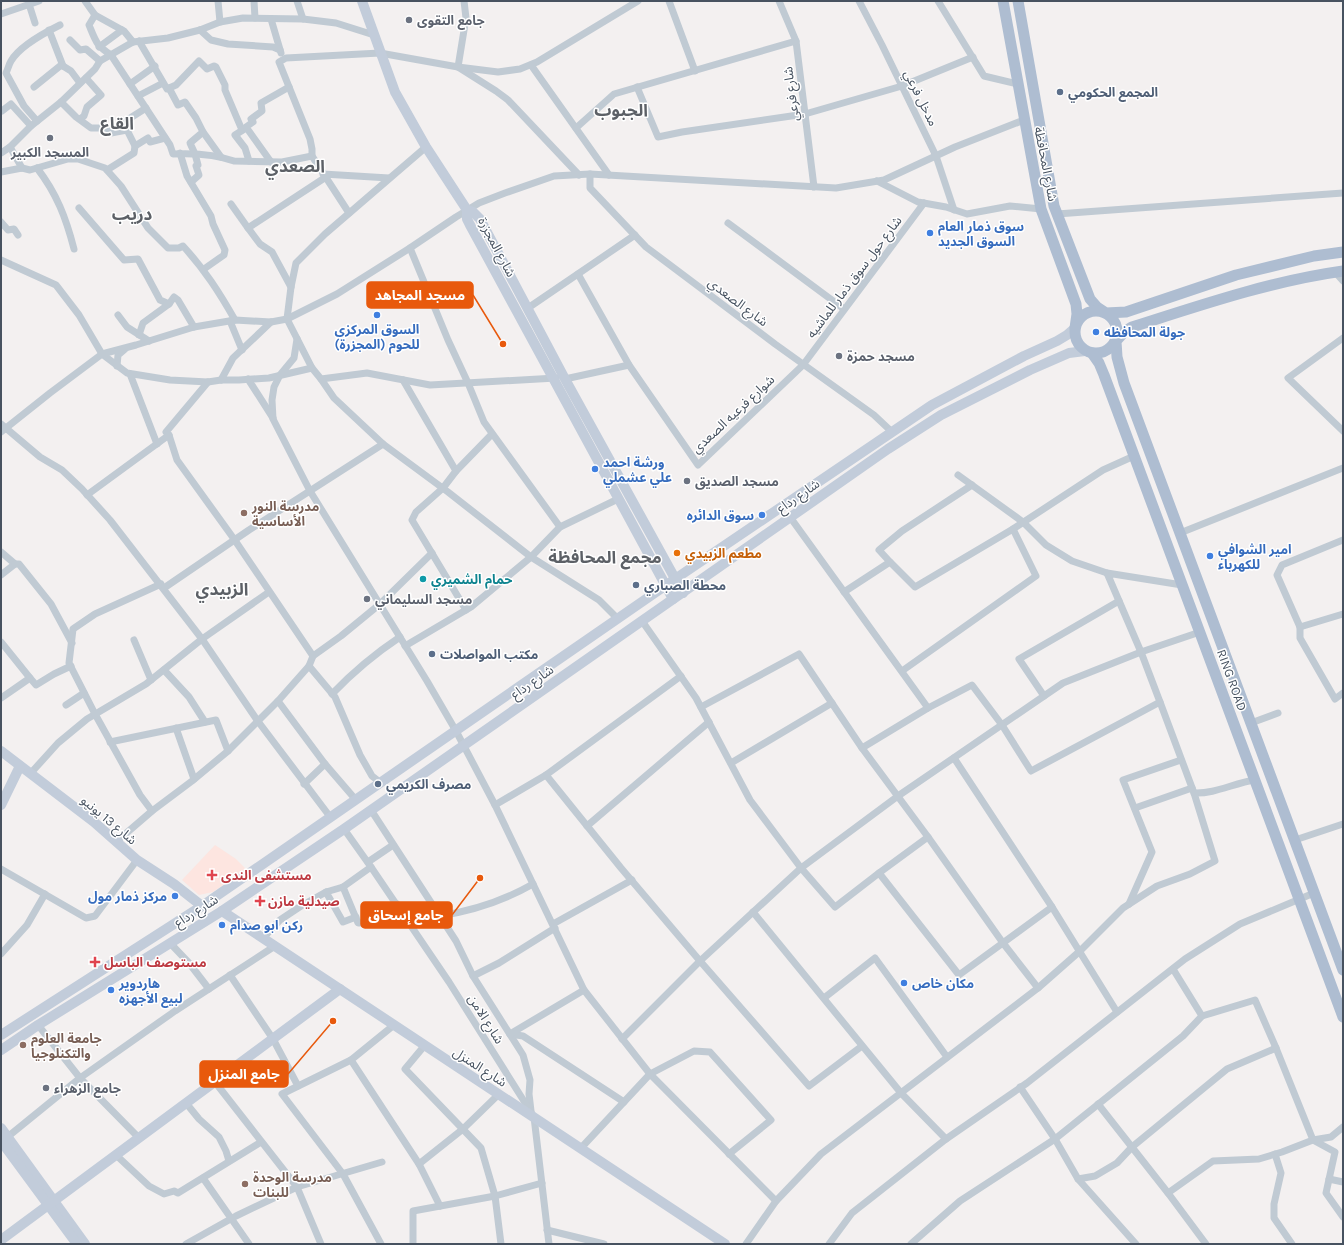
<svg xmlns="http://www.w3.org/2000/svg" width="1344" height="1245" font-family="Karla,'Noto Sans Arabic',sans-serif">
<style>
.medical{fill:#fde5e0}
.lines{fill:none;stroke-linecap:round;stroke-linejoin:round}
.street{stroke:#c0cad3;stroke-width:7}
.secondary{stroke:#c2ccda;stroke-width:10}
.primary{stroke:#aebdd1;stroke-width:11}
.worship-dot{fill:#6b7280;stroke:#fff;stroke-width:1.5}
.service-dot{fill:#5c6f8a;stroke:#fff;stroke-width:1.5}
.shop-dot{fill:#3f7fe0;stroke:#fff;stroke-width:1.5}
.education-dot{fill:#8d6e63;stroke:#fff;stroke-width:1.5}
.food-dot{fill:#e8710a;stroke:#fff;stroke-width:1.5}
.culture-dot{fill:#0f9aa8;stroke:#fff;stroke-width:1.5}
.health-dot{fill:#e0444e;stroke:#fff;stroke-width:1.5}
.labels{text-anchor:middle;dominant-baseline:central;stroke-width:3;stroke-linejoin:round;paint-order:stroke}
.worship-label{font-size:13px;font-weight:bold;fill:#5b616d;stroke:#fff;text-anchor:start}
.service-label{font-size:13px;font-weight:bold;fill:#4e5e75;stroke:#fff;text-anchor:start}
.street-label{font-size:13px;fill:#475260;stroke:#fff}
.shop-label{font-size:13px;font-weight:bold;fill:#366cbe;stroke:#fff;text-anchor:start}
.education-label{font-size:13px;font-weight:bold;fill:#785e54;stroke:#fff;text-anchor:start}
.food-label{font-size:13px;font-weight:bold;fill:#c56008;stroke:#fff;text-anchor:start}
.culture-label{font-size:13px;font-weight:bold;fill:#0d838f;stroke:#fff;text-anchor:start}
.health-label{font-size:13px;font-weight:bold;fill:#be3a42;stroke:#fff;text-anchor:start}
.district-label{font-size:17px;font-weight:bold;fill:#5c6066;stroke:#fff}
.leader{fill:none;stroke:#e8590c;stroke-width:1.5}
.callout-dot{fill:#e8590c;stroke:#fff;stroke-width:1.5}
.callout{fill:#e8590c;stroke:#e8590c;stroke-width:1.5}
.callout-label{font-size:14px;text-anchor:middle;font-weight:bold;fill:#fff}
</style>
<rect width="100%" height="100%" fill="#f3f0f0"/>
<path class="medical" d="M215,845L236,859L246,869L213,892L199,895L182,880Z"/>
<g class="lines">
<g class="street">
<path d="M85,1L95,15L124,31L133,42"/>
<path d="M218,1L220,22"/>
<path d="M254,1L255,18"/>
<path d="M297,1L303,19"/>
<path d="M464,1L466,18L458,67L496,91L508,100L579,175"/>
<path d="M669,1L695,71"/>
<path d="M779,1L796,41L814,187"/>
<path d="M859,1L882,45L936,156L954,210"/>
<path d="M938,1L984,76L1018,84"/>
<path d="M29,4L35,23"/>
<path d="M1,14L39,1"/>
<path d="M95,15L89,25C96,42 96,45 111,55L170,145L173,154C193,153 215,154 234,161L282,162L312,156L349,213"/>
<path d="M271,19L281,53"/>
<path d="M49,30L63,66L71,71L80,83"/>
<path d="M200,30L211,40L228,44L273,47L280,50"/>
<path d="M70,40L80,50L86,49L100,61"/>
<path d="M139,41L167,89L176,85L199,61L207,69L214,66L216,67L225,85V90L242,130"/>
<path d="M99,47L122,30"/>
<path d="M531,65L609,175"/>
<path d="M130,84L155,66"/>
<path d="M34,87L60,66H63"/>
<path d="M637,87L658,137L682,132L805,114L902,86L973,57"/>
<path d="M169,88L178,105L185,102L196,118L203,132L190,143L195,154L198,165L196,166L199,175L191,182"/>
<path d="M138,96L163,83"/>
<path d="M61,102L76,117L91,128H107L111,133L127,130L124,122L146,108"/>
<path d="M2,111L11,104L31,126"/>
<path d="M80,119L84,116L87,107L101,95L86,78"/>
<path d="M37,121L24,106L6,73C8,69 9,64 11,61C19,47 46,32 60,25"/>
<path d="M246,128L235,135L245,148L249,161"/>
<path d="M576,128L614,94L796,41"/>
<path d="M127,130L135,146L148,138L150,142L165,138"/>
<path d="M203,132L221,157"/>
<path d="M10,147L22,168"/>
<path d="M1,153L10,147L31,126L61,102L95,69L100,61L133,42L168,38L200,30L220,22L243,18L303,19L336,23L374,35"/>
<path d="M180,153L187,176L211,216L213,224L225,250L224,255L204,269"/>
<path d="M312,156V149L310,139L279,62L286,58L380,53L458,67L498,72L520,69L537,62L638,1"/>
<path d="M271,162L246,127L253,122L251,119L262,111L261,103L289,87"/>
<path d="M37,168C57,194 66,218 74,249"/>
<path d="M107,170L134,153L135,146"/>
<path d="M1,172L22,168L30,170L68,159H78L105,168L121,186L148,228L168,248H179L183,246C205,270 219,292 235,320"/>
<path d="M323,174L389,178"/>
<path d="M590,174V188L646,247L775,344L874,415L892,432"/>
<path d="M877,181L918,202L946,207L967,214L1010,206L1041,209"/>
<path d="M231,204L248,228"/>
<path d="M79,208L124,260L138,259L160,300L169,304L174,297L178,300L194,327"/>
<path d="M1057,214L1343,193"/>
<path d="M1,222L8,230L14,229L18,235"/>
<path d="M728,223L844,309"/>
<path d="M410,248L448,340L468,383L484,422L560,527"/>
<path d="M1,260L56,285L79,315L102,354L127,373L170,380L208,382L221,380H239L269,378L312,368L321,379L367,373L430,385L556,378"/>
<path d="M1335,272L1343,281"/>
<path d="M578,274L629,365L698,465L803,365L924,203"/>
<path d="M291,287L272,252L260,244L248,228L326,177"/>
<path d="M528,308L635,235"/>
<path d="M118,315L127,327L149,341"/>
<path d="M230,321L242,350"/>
<path d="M139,335L143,323L169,304"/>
<path d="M1343,338L1288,378L1343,431"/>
<path d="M297,339L294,358L280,375L274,387L272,400L273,419L310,491L427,681L456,731L495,805L584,990L650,1074L776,1201"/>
<path d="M117,366L118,355L125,349"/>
<path d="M312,368L287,319L291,287L296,263L325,234L426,147"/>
<path d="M130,374L157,444"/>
<path d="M248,379L273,418"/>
<path d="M321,379L334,398L383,444L448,492L531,557L599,600L618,619"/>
<path d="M565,379L629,365"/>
<path d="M221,380L233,358L271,322"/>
<path d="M403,380L456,471L492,434"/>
<path d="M208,382L166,432L169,435L177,460L234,539L313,656L309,666L335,697L360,755L372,776L381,783"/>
<path d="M1,424L40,457L62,470L82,489L110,520L202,639L257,720L331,818"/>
<path d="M1,432L50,393L102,354L136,345L194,327L235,320L271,322L287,319L337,294L410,248L456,217L479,203L505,193L554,176L590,174L836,188L884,180L955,147L1024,120"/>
<path d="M456,471L443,488L416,512L412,520L466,610"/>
<path d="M958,475L1023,522L1046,545L1072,561L1107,573"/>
<path d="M87,495L169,435"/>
<path d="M790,517L928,708L862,748"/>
<path d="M1013,529L1103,470L1134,456"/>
<path d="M1180,533L1343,468"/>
<path d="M1343,540L1282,565L1277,575L1300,627L1343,614"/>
<path d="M1,552L15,564L1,575"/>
<path d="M890,562L879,550L902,531L972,485"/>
<path d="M15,564H19L51,604L72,643"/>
<path d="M164,588L249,530L383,444"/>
<path d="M844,592L890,562L915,587L1013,529L1036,576L902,671"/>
<path d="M642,621L696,698L750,800L801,868L835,907L879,873"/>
<path d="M1300,627V638L1335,699L1343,693"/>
<path d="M134,640L151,680"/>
<path d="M1,642L30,678L1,698"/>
<path d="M405,646L471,607L531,557L560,527L618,499"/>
<path d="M313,656L341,636L380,604L432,553"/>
<path d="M164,670L189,697L205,722"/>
<path d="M30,678L36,685L54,674L71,666"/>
<path d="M332,694C354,671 373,655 400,637"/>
<path d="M1044,696L1019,659L1119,601"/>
<path d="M278,701L325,764L356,800"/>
<path d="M1160,702L1141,652L1107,573L1182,585"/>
<path d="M66,705L84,693"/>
<path d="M701,707L799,654L862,748L928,837L1003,943L1038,988"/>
<path d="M1251,723L1278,713"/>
<path d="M176,728L194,779"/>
<path d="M110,742L216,720L228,751"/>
<path d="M954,758L1052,907L1117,1012"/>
<path d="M731,763L832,703"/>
<path d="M30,774L58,743L87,719L146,684L202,639L269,592"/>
<path d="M546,775L621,868L700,961L809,1086L862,1046"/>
<path d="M304,784L325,764"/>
<path d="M1194,793C1215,794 1234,783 1255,780"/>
<path d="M495,805L546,775L681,676"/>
<path d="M1135,808L1192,788"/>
<path d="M371,810L456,941L473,976L523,1055L530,1080L529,1094L531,1111"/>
<path d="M152,811L140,795L95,714L69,663L73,629L95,614L161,584"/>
<path d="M587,826L709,722"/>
<path d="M344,829L371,867L449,982L534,1117L549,1244"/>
<path d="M928,837L879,873L959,975L1052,907"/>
<path d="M1295,840L1343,824"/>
<path d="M116,842L152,811L192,781L228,751L278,701L309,666"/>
<path d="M368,862L393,845"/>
<path d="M1,869L86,918L95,916L137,860"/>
<path d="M343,887L358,923H366L397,904"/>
<path d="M1129,904L1152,852L1123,780L1181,760"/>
<path d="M753,912L901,1093L946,1139"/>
<path d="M439,916C472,911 505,900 533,884"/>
<path d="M356,917L343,922L326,892L343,887L371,867"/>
<path d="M553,924L632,880"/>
<path d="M263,938L280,920L301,906L326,892"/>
<path d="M170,943L189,963L209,989"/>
<path d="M1,954L27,925L45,894"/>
<path d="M230,975L273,1039L298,1086"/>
<path d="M473,976L499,963L555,928"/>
<path d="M824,998L875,958L947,1057"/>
<path d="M1202,1016L1255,1000L1276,1048"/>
<path d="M38,1025L80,1078L139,1138"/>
<path d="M394,1025L351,1060L419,1164L440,1206"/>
<path d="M510,1034L523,1036L624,1102"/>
<path d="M510,1034L584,990"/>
<path d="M622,1039L700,961L801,868L898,796L1063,683L1141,652L1200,632"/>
<path d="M351,1060L282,1094L343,1174L381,1244"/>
<path d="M215,1082L297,1187L321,1244"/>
<path d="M1020,1087L1055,1139L1078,1179L1136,1244"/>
<path d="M186,1103L199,1119L219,1137L226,1151L229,1161"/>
<path d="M1098,1104L1168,1193L1206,1244"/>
<path d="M5,1139L80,1078L175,1011L275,946"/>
<path d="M581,1148L650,1074L694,1051L710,1052L771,1120L729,1154"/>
<path d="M1275,1154L1281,1173L1274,1204V1218L1292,1244"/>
<path d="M116,1155L149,1186L164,1194L174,1191L178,1193L261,1142"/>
<path d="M419,1164L463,1129L499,1094"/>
<path d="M203,1178L249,1244"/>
<path d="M1078,1179L1095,1176L1117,1163L1132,1147L1227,1069L1276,1048L1313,1140L1335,1152L1326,1193L1343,1217"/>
<path d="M1329,1179L1343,1182"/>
<path d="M1168,1193L1213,1161L1259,1159L1282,1152L1313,1140L1331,1137L1343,1127"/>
<path d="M547,1230L604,1244"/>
<path d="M186,1244L236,1216L297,1187L382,1162"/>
<path d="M413,1244V1211L495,1196L481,1148L405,1069L425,1045"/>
<path d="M501,1244L495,1196L542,1183"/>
<path d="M746,1244L776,1201L821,1154L1038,988L1080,951L1123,908L1157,886L1190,874L1215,861L1194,793L1160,702L1031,771L1002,725L972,685L928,708"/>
<path d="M829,1244L852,1213L946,1139L1027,1083L1185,959L1240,924L1314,893"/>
<path d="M911,1244L960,1201L1055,1139L1183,1036L1202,1016L1173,969"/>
</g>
<g class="secondary">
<path d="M362,1L395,92L426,147L467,210"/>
<path d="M467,210L473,212L480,219L565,379L683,593"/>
<path d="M467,210V219L470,225L673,599"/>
<path d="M1,751L94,822L137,860L174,884L202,906"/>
<path d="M1,805L20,766"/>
<path d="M222,911L725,1244"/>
<path d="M1,1035L202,906L675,579L932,405L1024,356L1057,341L1067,335L1075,328"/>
<path d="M1,1050L38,1025L222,911L344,829L888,449L941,415L1030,370L1069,353L1085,351"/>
<path d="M1,1128L85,1244"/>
<path d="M1,1141L77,1244"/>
<path d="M1,1240L340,989"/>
</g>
<g class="primary">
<path d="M1003,1L1041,209L1076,304L1077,314L1075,328"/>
<path d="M1018,1L1054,206L1090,299L1097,307L1106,313L1126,312L1236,275L1314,256L1343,252"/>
<path d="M1343,271C1271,281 1201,305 1132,327L1124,332L1116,341L1117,357L1124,383L1343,970"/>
<circle cx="1096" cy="332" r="21"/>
<path d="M1092,353L1099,363L1104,375L1343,1017"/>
</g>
</g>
<g class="worship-dot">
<circle cx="409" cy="20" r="4"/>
<circle cx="50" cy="138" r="4"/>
<circle cx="839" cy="356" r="4"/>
<circle cx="687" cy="481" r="4"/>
<circle cx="367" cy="599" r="4"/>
<circle cx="46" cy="1088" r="4"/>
</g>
<g class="service-dot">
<circle cx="1060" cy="92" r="4"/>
<circle cx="636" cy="585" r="4"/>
<circle cx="432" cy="654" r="4"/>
<circle cx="378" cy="784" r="4"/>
</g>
<g class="shop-dot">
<circle cx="930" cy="233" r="4"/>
<circle cx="377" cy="315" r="4"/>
<circle cx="1096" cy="332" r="4"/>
<circle cx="595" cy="469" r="4"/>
<circle cx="762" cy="515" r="4"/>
<circle cx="1210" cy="556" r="4"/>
<circle cx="175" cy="896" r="4"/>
<circle cx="222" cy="925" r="4"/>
<circle cx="904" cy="983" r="4"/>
<circle cx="111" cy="990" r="4"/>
</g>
<g class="education-dot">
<circle cx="244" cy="513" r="4"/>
<circle cx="23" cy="1045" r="4"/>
<circle cx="245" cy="1184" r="4"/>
</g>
<circle class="food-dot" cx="677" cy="553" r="4"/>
<circle class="culture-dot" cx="423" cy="579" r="4"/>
<g class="health-dot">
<path d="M210 869h4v4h4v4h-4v4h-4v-4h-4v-4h4z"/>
<path d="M258 895h4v4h4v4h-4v4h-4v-4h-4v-4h4z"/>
<path d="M93 956h4v4h4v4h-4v4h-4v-4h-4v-4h4z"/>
</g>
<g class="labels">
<g class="worship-label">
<text x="417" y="20">جامع التقوى</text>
<text x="50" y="152" text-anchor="middle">المسجد الكبير</text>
<text x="847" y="356">مسجد حمزة</text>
<text x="695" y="481">مسجد الصديق</text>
<text x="375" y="599">مسجد السليماني</text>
<text x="54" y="1088">جامع الزهراء</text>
</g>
<g class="service-label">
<text x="1068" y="92">المجمع الحكومي</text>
<text x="644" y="585">محطة الصباري</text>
<text x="440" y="654">مكتب المواصلات</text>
<text x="386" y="784">مصرف الكريمي</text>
</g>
<g class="street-label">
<text transform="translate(791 94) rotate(-97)">شارع فرعي</text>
<text transform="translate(921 98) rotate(64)">مدخل فرعي</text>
<text transform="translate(1046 164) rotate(79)">شارع المحافظة</text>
<text transform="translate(497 247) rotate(62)">شارع المجزرة</text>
<text transform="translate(854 277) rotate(-53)">شارع حول سوق ذمار للماشيه</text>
<text transform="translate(738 302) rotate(37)">شارع الصعدي</text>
<text transform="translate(733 414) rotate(-43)">شوارع فرعيه الصعدي</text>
<text transform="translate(798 496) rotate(-35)">شارع رداع</text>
<text transform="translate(1232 680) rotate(70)">RING ROAD</text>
<text transform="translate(532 682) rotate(-35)">شارع رداع</text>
<text transform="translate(109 820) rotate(40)">شارع 13 يونيو</text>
<text transform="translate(196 911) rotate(-32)">شارع رداع</text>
<text transform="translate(486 1019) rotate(58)">شارع الامن</text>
<text transform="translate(480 1067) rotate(33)">شارع المنزل</text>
</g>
<g class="shop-label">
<text x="938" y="226">سوق ذمار العام<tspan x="938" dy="15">السوق الجديد</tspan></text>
<text x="377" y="329" text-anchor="middle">السوق المركزي<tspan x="377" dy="15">للحوم (المجزرة)</tspan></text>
<text x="1104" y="332">جولة المحافظه</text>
<text x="603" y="462">ورشة احمد<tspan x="603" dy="15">علي عشملي</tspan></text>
<text x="754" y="515" text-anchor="end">سوق الدائره</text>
<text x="1218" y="549">امير الشوافي<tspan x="1218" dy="15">للكهرباء</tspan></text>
<text x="167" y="896" text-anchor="end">مركز ذمار مول</text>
<text x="230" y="925">ركن ابو صدام</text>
<text x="119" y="983">هاردوير<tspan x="119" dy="15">لبيع الأجهزه</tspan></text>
<text x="912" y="983">مكان خاص</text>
</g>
<g class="education-label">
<text x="252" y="506">مدرسة النور<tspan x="252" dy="15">الأساسية</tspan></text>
<text x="31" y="1038">جامعة العلوم<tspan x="31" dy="15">والتكنلوجيا</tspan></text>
<text x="253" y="1177">مدرسة الوحدة<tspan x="253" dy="15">للبنات</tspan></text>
</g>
<g class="food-label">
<text x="685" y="553">مطعم الزبيدي</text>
</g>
<g class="culture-label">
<text x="431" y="579">حمام الشميري</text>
</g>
<g class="health-label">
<text x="221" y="875">مستشفى الندى</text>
<text x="268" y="901">صيدلية مازن</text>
<text x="104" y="962">مستوصف الباسل</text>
</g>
<g class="district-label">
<text x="621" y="110">الجبوب</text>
<text x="117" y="123">القاع</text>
<text x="295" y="166">الصعدي</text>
<text x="132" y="214">دريب</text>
<text x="605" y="557">مجمع المحافظة</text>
<text x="222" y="589">الزبيدي</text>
</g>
</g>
<path class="leader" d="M503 344L473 295M480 878L452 915M333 1021L288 1074"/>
<g class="callout-dot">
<circle cx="503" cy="344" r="4"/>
<circle cx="480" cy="878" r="4"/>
<circle cx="333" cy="1021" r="4"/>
</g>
<g class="callout">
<rect x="367" y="282" width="106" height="26" rx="4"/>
<rect x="361" y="902" width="91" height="26" rx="4"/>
<rect x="200" y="1061" width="88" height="26" rx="4"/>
</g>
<g class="callout-label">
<text x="420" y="300">مسجد المجاهد</text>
<text x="406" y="920">جامع إسحاق</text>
<text x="244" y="1079">جامع المنزل</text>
</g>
<rect width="1344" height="1245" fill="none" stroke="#475260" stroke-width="4"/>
</svg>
